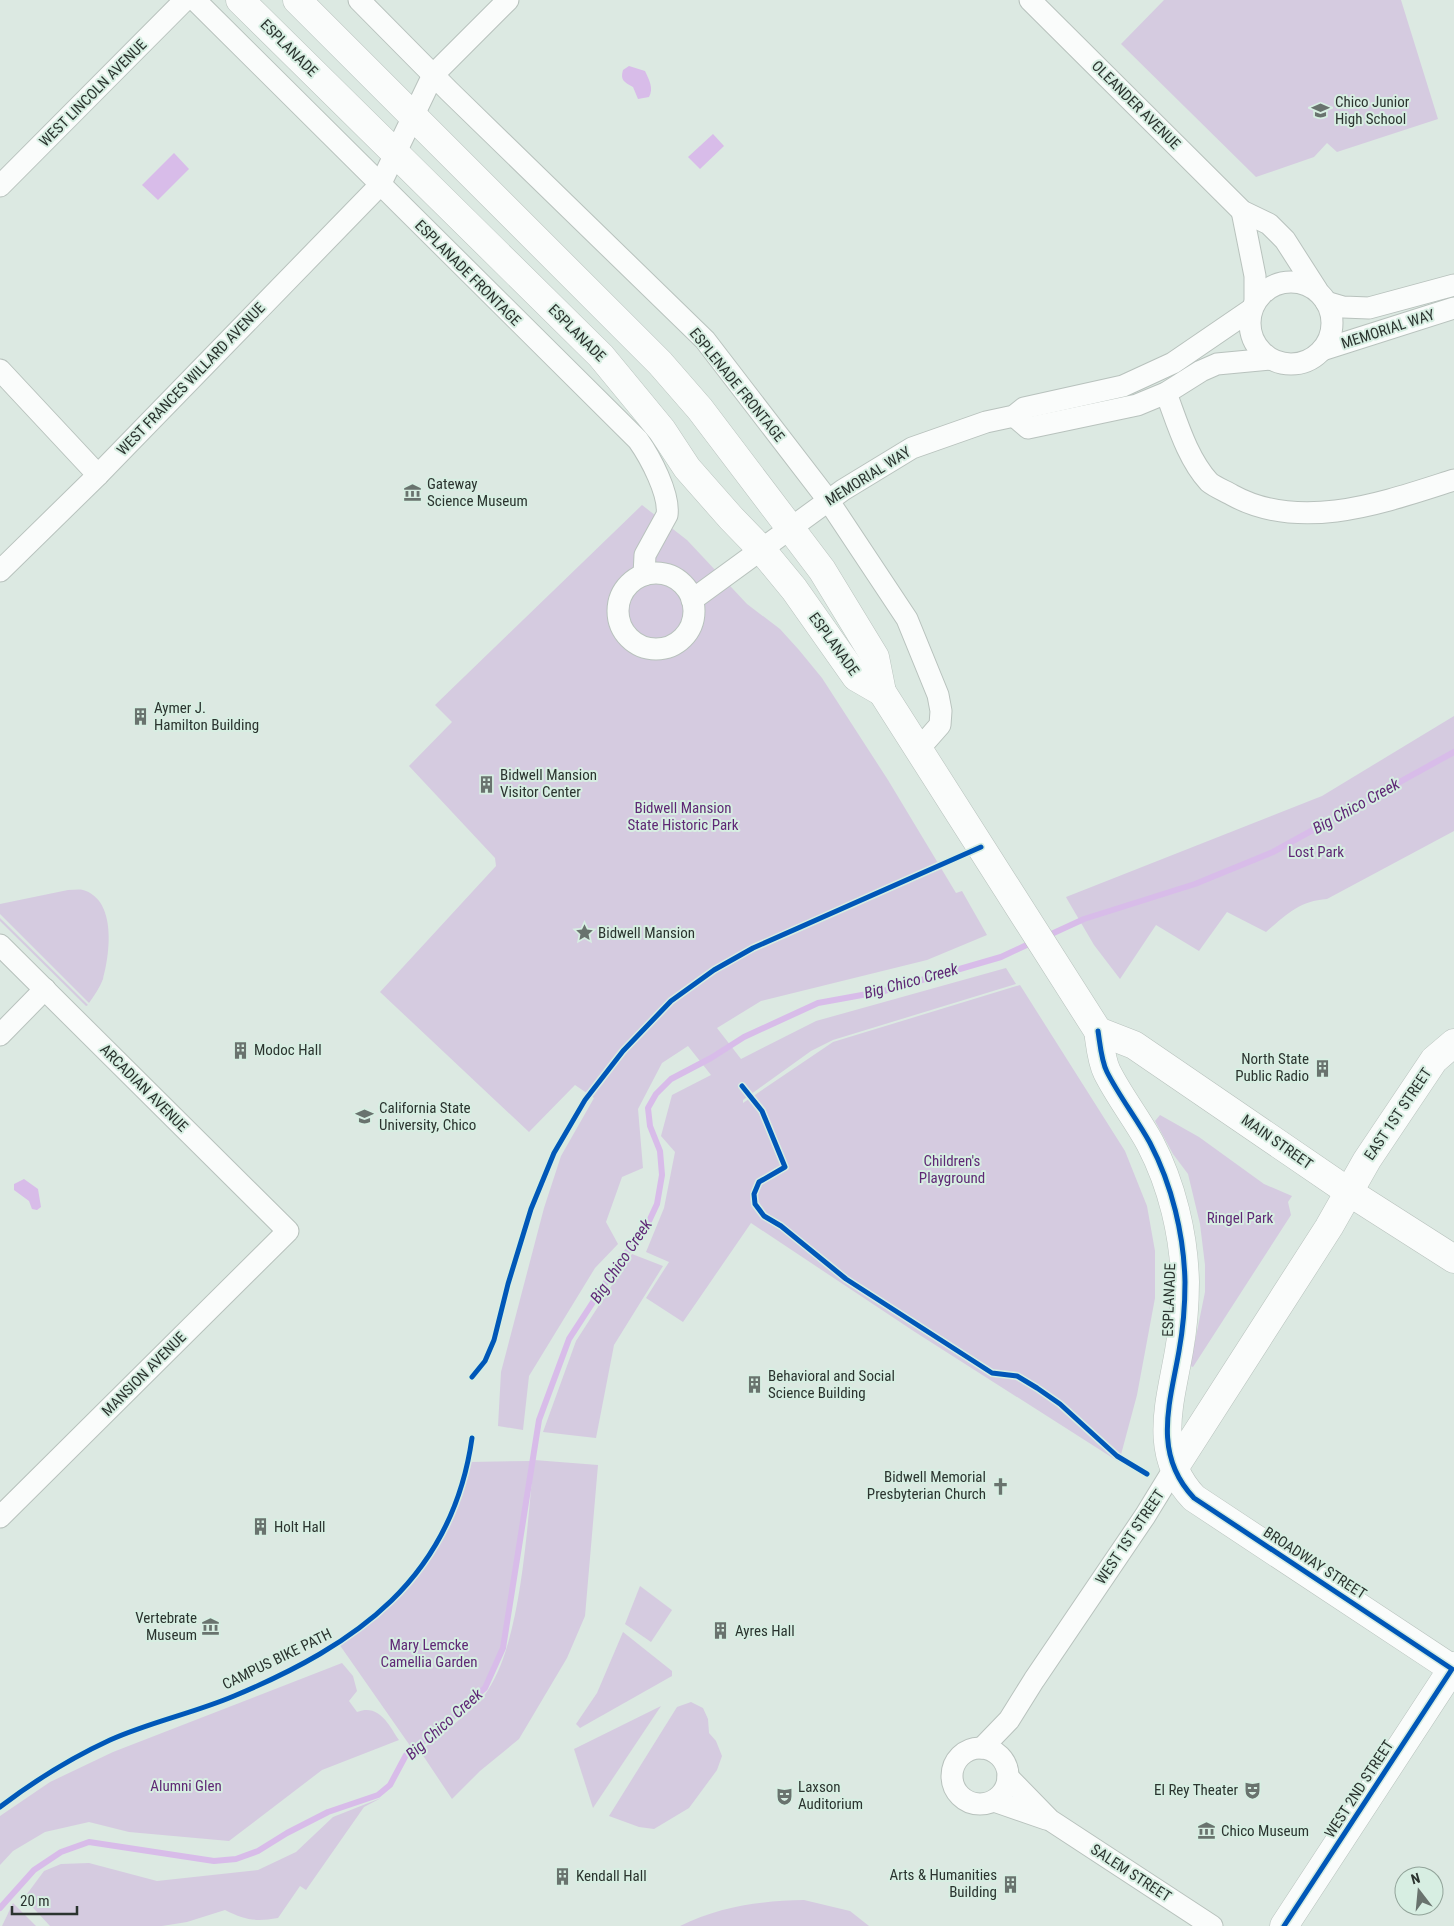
<svg xmlns="http://www.w3.org/2000/svg" width="1454" height="1926" font-family="'Roboto Condensed',sans-serif">
<style>
.green{fill:#d5cbe0}
.water{fill:#d8bce9}
.lines{fill:none;stroke-linecap:round;stroke-linejoin:round}
.stream{stroke:#d8bce9;stroke-width:6}
.street-casing{stroke:#b8c2bd;stroke-width:23}
.secondary-casing{stroke:#b8c2bd;stroke-width:29}
.street{stroke:#fafcfb;stroke-width:21}
.secondary{stroke:#fafcfb;stroke-width:28}
.cycleway-casing{stroke:#d7eee2;stroke-width:8}
.cycleway{stroke:#0057b8;stroke-width:5}
.labels{text-anchor:middle;dominant-baseline:central;stroke-width:4;stroke-linejoin:round;paint-order:stroke}
.street-label{font-size:15px;fill:#2b342f;stroke:#d7eee2}
.poi-label{font-size:15px;fill:#2b342f;stroke:#d7eee2;text-anchor:start}
.park-label{font-size:15px;fill:#5f2875;stroke:#d7eee2}
.water-label{font-size:16px;font-style:italic;fill:#5f2876;stroke:#d7eee2}
</style>
<rect width="100%" height="100%" fill="#dce9e2"/>
<g class="green">
<path d="M1164,0H1401L1438,119L1337,152L1327,143L1314,157L1256,177L1121,44Z"/>
<path d="M642,505L687,540L747,604L780,629L799,650L822,678L888,780L956,893L962,891L987,935L927,960L761,1001L717,1028L741,1059L816,1021L1006,968L1016,984L833,1040L811,1051L743,1100V1103L833,1042L1020,985L1125,1151L1147,1206L1155,1251V1298L1137,1395L1119,1462L915,1332L751,1223L683,1322L646,1298L669,1262L646,1252L664,1208L675,1152L661,1136L672,1095L711,1075L688,1046L662,1063L638,1109L643,1168L622,1177L606,1222L618,1244L595,1268L529,1376L523,1430L498,1426L501,1372L544,1208L561,1156L594,1098L575,1085L529,1132L380,992L496,866L495,858L409,766L452,722L435,705Z"/>
<path d="M1454,716V831L1327,899C1299,901 1286,915 1266,932L1227,912L1199,951L1156,925L1120,979L1094,945L1067,899L1066,897L1322,796Z"/>
<path d="M68,890C73,890 79,889 83,890C117,900 110,954 103,979C100,987 94,996 89,1003L0,914V904Z"/>
<path d="M0,918L88,1005L86,1006L0,921Z"/>
<path d="M1160,1115L1199,1137L1264,1184L1292,1196L1288,1202L1291,1215L1193,1367L1190,1366L1205,1292V1265L1200,1224L1188,1174L1173,1154L1155,1121Z"/>
<path d="M632,1254L663,1266L614,1345L596,1438L543,1432L576,1341Z"/>
<path d="M534,1460L598,1465L585,1616L567,1658L519,1739L480,1771L452,1799L420,1751C438,1737 477,1708 488,1690C522,1639 527,1523 534,1460Z"/>
<path d="M531,1461L503,1648L485,1688L442,1727L413,1750L339,1644C412,1589 441,1550 469,1462Z"/>
<path d="M640,1586L672,1610L651,1642L625,1624Z"/>
<path d="M623,1632L672,1671V1676L580,1728L576,1724L597,1693Z"/>
<path d="M342,1663L353,1676L357,1691L349,1701L357,1712C379,1703 389,1725 399,1740L322,1770L229,1841L129,1832L89,1822L45,1832L13,1851L0,1865V1816L50,1782L113,1752Z"/>
<path d="M691,1702L703,1708L708,1719L709,1733L716,1741L722,1756L717,1770L689,1808L654,1829L639,1827L609,1816L677,1707Z"/>
<path d="M661,1706L593,1808L574,1749Z"/>
<path d="M381,1798L364,1807L306,1890L300,1886L278,1918C255,1922 245,1920 225,1910L187,1922L162,1926H50L24,1898L44,1871L61,1864L89,1863L157,1881L258,1870L296,1852L333,1817Z"/>
<path d="M804,1900L850,1911L869,1926H680C720,1906 760,1901 804,1900Z"/>
<path d="M13,1903L36,1926H2Z"/>
</g>
<g class="water">
<path d="M629,66L645,71C649,80 654,88 649,97L638,99L633,87C624,82 620,80 623,70Z"/>
<path d="M713,134L724,146L700,169L688,157Z"/>
<path d="M174,153L189,169L158,200L142,185Z"/>
<path d="M24,1179L38,1189L41,1207L37,1210L32,1209L29,1201L14,1190V1184Z"/>
</g>
<g class="lines">
<g class="stream">
<path d="M1047,936L1084,919L1195,884L1273,852L1454,752"/>
<path d="M0,1908L34,1870L61,1852L89,1842L214,1861L236,1859L258,1851L287,1833L328,1812L378,1795L390,1785L406,1755L442,1727L485,1688L503,1648L539,1420L569,1339L621,1259L644,1232L657,1204L662,1175L660,1151L650,1126L648,1108L656,1094L671,1079L711,1058L744,1037L818,1003L884,991L1001,957L1033,942"/>
</g>
<defs>
<g id="street">
<path d="M195,0L638,440C650,457 670,494 667,515L645,555L644,575"/>
<path d="M359,0L449,91L705,340L828,500L907,619L938,695L941,711L940,725L918,750"/>
<path d="M1030,0L1242,211L1269,224L1285,240L1317,290"/>
<path d="M0,186L185,0"/>
<path d="M1242,211L1255,276V300"/>
<circle cx="1291" cy="323" r="41"/>
<path d="M1326,302L1343,307L1369,308L1454,285"/>
<path d="M1322,350L1454,308"/>
<path d="M0,370L98,475"/>
<path d="M1166,393C1177,422 1187,458 1209,482C1215,487 1225,491 1232,495C1301,533 1385,502 1454,480"/>
<path d="M1014,416L1028,428L1137,405L1166,393L1201,371L1217,364L1270,359"/>
<path d="M0,571L98,475L380,185L433,75L508,0"/>
<circle cx="656" cy="611" r="38"/>
<path d="M692,600L843,490L912,448L986,422L1014,416L1024,408L1123,386L1173,363L1252,309"/>
<path d="M0,945L288,1231L0,1517"/>
<path d="M0,1035L45,989"/>
<path d="M982,1748L1009,1720L1034,1680L1145,1516L1175,1467"/>
<circle cx="980" cy="1776" r="28"/>
<path d="M1008,1777L1050,1820L1212,1926"/>
<path d="M994,1801L1046,1819"/>
</g>
<g id="secondary">
<path d="M240,0L601,356L662,430L687,468L731,518L761,549L794,589L856,677L882,692"/>
<path d="M297,0L660,363L700,409L822,570L875,657L882,692L1098,1031C1100,1043 1101,1060 1107,1072C1119,1096 1137,1119 1150,1143C1172,1185 1184,1235 1185,1282C1185,1304 1183,1329 1179,1351C1170,1403 1152,1454 1194,1498L1454,1670"/>
<path d="M1098,1031L1134,1045L1349,1192L1454,1259"/>
<path d="M1175,1467L1329,1227L1367,1160L1434,1060L1454,1043"/>
<path d="M1284,1926L1454,1666"/>
</g>
</defs>
<use href="#street" class="street-casing"/>
<use href="#secondary" class="secondary-casing"/>
<use href="#street" class="street"/>
<use href="#secondary" class="secondary"/>
<defs>
<g id="cycleway">
<path d="M1098,1031C1100,1043 1101,1060 1107,1072C1119,1096 1137,1119 1150,1143C1172,1185 1184,1235 1185,1282C1185,1304 1183,1329 1179,1351C1170,1403 1152,1454 1194,1498L1452,1669L1284,1926"/>
<path d="M742,1086L762,1111L785,1167L759,1182L754,1194L755,1204L764,1216L781,1226L846,1279L992,1373L1017,1376L1037,1388L1060,1404L1117,1456L1147,1474"/>
<path d="M472,1377L485,1361L494,1340L508,1284L531,1209L554,1153L585,1100L623,1051L671,1001L714,970L753,948L981,847"/>
<path d="M0,1807C34,1781 71,1758 110,1740C150,1722 194,1713 234,1696C356,1645 452,1579 472,1438"/>
</g>
</defs>
<use href="#cycleway" class="cycleway-casing"/>
<use href="#cycleway" class="cycleway"/>
</g>
<defs>
<symbol id="school-bare" viewBox="-9 -9 18 18"><path d="M0-5L7-2L0 1L-7-2ZM-4 1L0 2.5L4 1V4Q0 6-4 4Z" fill="#69736e" stroke="#d7eee2" stroke-width="2.5" paint-order="stroke"/></symbol>
<symbol id="museum-bare" viewBox="-9 -9 18 18"><path d="M0-6L6-3V-2H-6V-3ZM-5-1h2V3h-2ZM-1-1h2V3h-2ZM3-1h2V3H3ZM-6 4H6V6H-6Z" fill="#69736e" stroke="#d7eee2" stroke-width="2.5" paint-order="stroke"/></symbol>
<symbol id="building-bare" viewBox="-9 -9 18 18"><path d="M-4-6H4V6H1V3H-1V6H-4ZM-2.5-4.3h1.7v1.8h-1.7ZM.8-4.3h1.7v1.8H.8ZM-2.5-1h1.7V.8h-1.7ZM.8-1h1.7V.8H.8Z" fill="#69736e" stroke="#d7eee2" stroke-width="2.5" paint-order="stroke"/></symbol>
<symbol id="sight-bare" viewBox="-9 -9 18 18"><path d="M0-6L1.8-2.2L6-1.7L2.9 1.2L3.7 5.4L0 3.3L-3.7 5.4L-2.9 1.2L-6-1.7L-1.8-2.2Z" fill="#69736e" stroke="#d7eee2" stroke-width="2.5" paint-order="stroke"/></symbol>
<symbol id="university-bare" viewBox="-9 -9 18 18"><path d="M0-5L7-2L0 1L-7-2ZM-4 1L0 2.5L4 1V4Q0 6-4 4Z" fill="#69736e" stroke="#d7eee2" stroke-width="2.5" paint-order="stroke"/></symbol>
<symbol id="church-bare" viewBox="-9 -9 18 18"><path d="M-1.2-6h2.4v3.5h3.3v2.4h-3.3V6h-2.4V-.1h-3.3v-2.4h3.3Z" fill="#69736e" stroke="#d7eee2" stroke-width="2.5" paint-order="stroke"/></symbol>
<symbol id="theatre-bare" viewBox="-9 -9 18 18"><path d="M-5-5.5Q0-4 5-5.5V0Q5 5 0 6Q-5 5-5 0ZM-3.3-2.5H-1v1.5H-3.3ZM1-2.5H3.3v1.5H1ZM-2.8 1Q0 5.5 2.8 1Z" fill="#69736e" stroke="#d7eee2" stroke-width="2.5" paint-order="stroke"/></symbol>
</defs>
<g fill-rule="evenodd">
<use href="#school-bare" x="1308" y="98" width="25" height="25"/>
<use href="#museum-bare" x="400" y="480" width="25" height="25"/>
<use href="#building-bare" x="128" y="704" width="25" height="25"/>
<use href="#building-bare" x="474" y="772" width="25" height="25"/>
<use href="#sight-bare" x="572" y="920" width="25" height="25"/>
<use href="#building-bare" x="228" y="1038" width="25" height="25"/>
<use href="#building-bare" x="1310" y="1056" width="25" height="25"/>
<use href="#university-bare" x="352" y="1104" width="25" height="25"/>
<use href="#building-bare" x="742" y="1372" width="25" height="25"/>
<use href="#church-bare" x="988" y="1474" width="25" height="25"/>
<use href="#building-bare" x="248" y="1514" width="25" height="25"/>
<use href="#museum-bare" x="198" y="1614" width="25" height="25"/>
<use href="#building-bare" x="708" y="1618" width="25" height="25"/>
<use href="#theatre-bare" x="1240" y="1778" width="25" height="25"/>
<use href="#theatre-bare" x="772" y="1784" width="25" height="25"/>
<use href="#museum-bare" x="1194" y="1818" width="25" height="25"/>
<use href="#building-bare" x="550" y="1864" width="25" height="25"/>
<use href="#building-bare" x="998" y="1872" width="25" height="25"/>
</g>
<g class="labels">
<g class="street-label">
<text transform="translate(289 48) rotate(45)">ESPLANADE</text>
<text transform="translate(93 93) rotate(-45)">WEST LINCOLN AVENUE</text>
<text transform="translate(1136 105) rotate(45)">OLEANDER AVENUE</text>
<text transform="translate(468 273) rotate(45)">ESPLANADE FRONTAGE</text>
<text transform="translate(1388 329) rotate(-18)">MEMORIAL WAY</text>
<text transform="translate(577 333) rotate(45)">ESPLANADE</text>
<text transform="translate(191 379) rotate(-46)">WEST FRANCES WILLARD AVENUE</text>
<text transform="translate(737 385) rotate(51)">ESPLENADE FRONTAGE</text>
<text transform="translate(868 476) rotate(-32)">MEMORIAL WAY</text>
<text transform="translate(834 644) rotate(54)">ESPLANADE</text>
<text transform="translate(144 1088) rotate(45)">ARCADIAN AVENUE</text>
<text transform="translate(1398 1114) rotate(-56)">EAST 1ST STREET</text>
<text transform="translate(1277 1142) rotate(35)">MAIN STREET</text>
<text transform="translate(1169 1300) rotate(-88)">ESPLANADE</text>
<text transform="translate(144 1374) rotate(-45)">MANSION AVENUE</text>
<text transform="translate(1130 1537) rotate(-56)">WEST 1ST STREET</text>
<text transform="translate(1315 1563) rotate(33)">BROADWAY STREET</text>
<text transform="translate(277 1659) rotate(-26)">CAMPUS BIKE PATH</text>
<text transform="translate(1359 1789) rotate(-57)">WEST 2ND STREET</text>
<text transform="translate(1131 1873) rotate(33)">SALEM STREET</text>
</g>
<g class="poi-label">
<text x="1335" y="102">Chico Junior<tspan x="1335" dy="17">High School</tspan></text>
<text x="427" y="484">Gateway<tspan x="427" dy="17">Science Museum</tspan></text>
<text x="154" y="708">Aymer J.<tspan x="154" dy="17">Hamilton Building</tspan></text>
<text x="500" y="775">Bidwell Mansion<tspan x="500" dy="17">Visitor Center</tspan></text>
<text x="598" y="933">Bidwell Mansion</text>
<text x="254" y="1050">Modoc Hall</text>
<text x="1309" y="1059" text-anchor="end">North State<tspan x="1309" dy="17">Public Radio</tspan></text>
<text x="379" y="1108">California State<tspan x="379" dy="17">University, Chico</tspan></text>
<text x="768" y="1376">Behavioral and Social<tspan x="768" dy="17">Science Building</tspan></text>
<text x="986" y="1477" text-anchor="end">Bidwell Memorial<tspan x="986" dy="17">Presbyterian Church</tspan></text>
<text x="274" y="1527">Holt Hall</text>
<text x="197" y="1618" text-anchor="end">Vertebrate<tspan x="197" dy="17">Museum</tspan></text>
<text x="735" y="1631">Ayres Hall</text>
<text x="798" y="1787">Laxson<tspan x="798" dy="17">Auditorium</tspan></text>
<text x="1238" y="1790" text-anchor="end">El Rey Theater</text>
<text x="1221" y="1831">Chico Museum</text>
<text x="997" y="1875" text-anchor="end">Arts &amp; Humanities<tspan x="997" dy="17">Building</tspan></text>
<text x="576" y="1876">Kendall Hall</text>
</g>
<g class="park-label">
<text x="683" y="808">Bidwell Mansion<tspan x="683" dy="17">State Historic Park</tspan></text>
<text x="1316" y="852">Lost Park</text>
<text x="952" y="1161">Children's<tspan x="952" dy="17">Playground</tspan></text>
<text x="1240" y="1218">Ringel Park</text>
<text x="429" y="1645">Mary Lemcke<tspan x="429" dy="17">Camellia Garden</tspan></text>
<text x="186" y="1786">Alumni Glen</text>
</g>
<g class="water-label">
<text transform="translate(1356 806) rotate(-29)">Big Chico Creek</text>
<text transform="translate(911 981) rotate(-15)">Big Chico Creek</text>
<text transform="translate(621 1261) rotate(-56)">Big Chico Creek</text>
<text transform="translate(444 1724) rotate(-42)">Big Chico Creek</text>
</g>
</g>
<g transform="translate(1419 1891) rotate(344)"><circle r="24" fill="#d7eee2" stroke="#92a49a"/>
<path d="M0-4L9 19L0 12L-9 19Z" fill="#69736e"/>
<text y="-8" font-size="14" font-weight="bold" text-anchor="middle" fill="#2b342f">N</text>
</g>
<path d="M12 1906v8h65v-8" fill="none" stroke="#2b342f" stroke-width="2.5"/>
<text x="20" y="1906" font-size="15" fill="#2b342f" stroke="#d7eee2" stroke-width="4" paint-order="stroke">20 m</text>
</svg>
